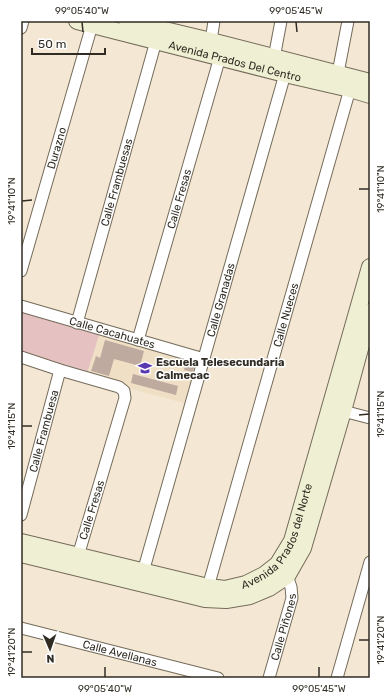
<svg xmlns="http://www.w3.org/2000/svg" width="391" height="699" font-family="Rubik,sans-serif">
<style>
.built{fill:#efdfc5}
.green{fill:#e5c1c1}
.building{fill:#beaa9f}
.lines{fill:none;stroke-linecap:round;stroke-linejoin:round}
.street-casing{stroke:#756b5a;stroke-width:13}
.secondary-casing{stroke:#756b5a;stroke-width:18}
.street{stroke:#fff;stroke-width:11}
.secondary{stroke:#eff0d3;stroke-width:16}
.ticks{fill:none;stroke:#302c24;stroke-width:1.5}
.labels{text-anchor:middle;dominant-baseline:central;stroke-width:3;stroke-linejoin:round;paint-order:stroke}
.street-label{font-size:11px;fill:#302c24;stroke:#fff}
.poi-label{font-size:11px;font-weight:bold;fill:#302c24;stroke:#fff;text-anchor:start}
.neatline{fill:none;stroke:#302c24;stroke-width:1.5}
.ticks-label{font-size:10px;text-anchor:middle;fill:#302c24}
</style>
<rect width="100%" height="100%" fill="#f4e8d5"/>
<path class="built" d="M101,329L204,359L191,405L86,377Z"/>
<path class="green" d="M21,306L101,329L86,377L21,357Z"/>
<g class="building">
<path d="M105,340L144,351L140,366L114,359L109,376L91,371L96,356L100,358Z"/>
<path d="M186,362L195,364L193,372L184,370Z"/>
<path d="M133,374L178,386L176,395L131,383Z"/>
</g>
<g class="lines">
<defs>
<g id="street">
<path d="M21,28L23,21"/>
<path d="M211,41L214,21"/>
<path d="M274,58L281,21"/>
<path d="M338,73L348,21"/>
<path id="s1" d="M21,271L92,25"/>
<path id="s2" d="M21,306L204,359"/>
<path id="s3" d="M77,323L156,41"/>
<path id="s4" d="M138,340L220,57"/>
<path d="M21,357L60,370L119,387L124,391L125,398L78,556"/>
<path d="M343,411L370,418"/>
<path id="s5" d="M21,515L60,370"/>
<path id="s6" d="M143,572L285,74"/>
<path id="s7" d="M208,587L350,89"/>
<path id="s8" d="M21,628L218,678"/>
<path id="s9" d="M269,678L292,598L291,587L287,576"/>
<path d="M337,678L370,562"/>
</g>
<g id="secondary">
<path id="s10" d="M77,21L285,74L350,89L370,95"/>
<path d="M127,21L211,41L370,82"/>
<path id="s11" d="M21,542L208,587L225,589L246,584L264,575L278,564L292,541L370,267"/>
<path d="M21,554L205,599L226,600L250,596L269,588L287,576L303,548L343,411L370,312"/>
</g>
</defs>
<use href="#street" class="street-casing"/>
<use href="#secondary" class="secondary-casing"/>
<use href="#street" class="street"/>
<use href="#secondary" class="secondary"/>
</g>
<path class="ticks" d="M82,22L83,32M296,22L297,32M359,189H369M22,201L32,200M359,415L369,414M22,426H32M359,640H369M22,652H32M105,667V677M319,667V677"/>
<defs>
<symbol id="school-bare" viewBox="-9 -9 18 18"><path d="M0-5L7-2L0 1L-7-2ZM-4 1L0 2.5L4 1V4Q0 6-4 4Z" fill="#5839b1" stroke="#fff" stroke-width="2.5" paint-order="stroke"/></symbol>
</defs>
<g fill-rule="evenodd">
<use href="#school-bare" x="135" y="358" width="20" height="20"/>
</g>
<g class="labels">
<g class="street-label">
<text stroke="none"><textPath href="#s10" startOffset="163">Avenida Prados Del Centro</textPath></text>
<text stroke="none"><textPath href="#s1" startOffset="128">Durazno</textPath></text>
<text stroke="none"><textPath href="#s3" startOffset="146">Calle Frambuesas</textPath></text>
<text stroke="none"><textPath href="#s4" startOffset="147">Calle Fresas</textPath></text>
<text stroke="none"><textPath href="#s6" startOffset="283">Calle Granadas</textPath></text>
<text stroke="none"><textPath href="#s7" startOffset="283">Calle Nueces</textPath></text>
<text stroke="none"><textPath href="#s2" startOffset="95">Calle Cacahuates</textPath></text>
<text stroke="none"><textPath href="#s5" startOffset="87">Calle Frambuesa</textPath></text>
<text transform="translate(92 510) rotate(-73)">Calle Fresas</text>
<text stroke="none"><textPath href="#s11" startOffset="291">Avenida Prados del Norte</textPath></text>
<text stroke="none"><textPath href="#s9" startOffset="53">Calle Piñones</textPath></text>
<text stroke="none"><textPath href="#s8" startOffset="102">Calle Avellanas</textPath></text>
</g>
<g class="poi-label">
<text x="156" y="362">Escuela Telesecundaria<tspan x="156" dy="13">Calmecac</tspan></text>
</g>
</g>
<rect width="391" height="699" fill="none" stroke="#ffffff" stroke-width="44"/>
<g transform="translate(50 649) rotate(178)" stroke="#ffffff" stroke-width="3" paint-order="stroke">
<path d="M0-3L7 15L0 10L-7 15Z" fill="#302c24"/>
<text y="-6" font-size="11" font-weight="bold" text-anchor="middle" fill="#302c24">N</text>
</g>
<path d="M32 48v6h73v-6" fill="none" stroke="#302c24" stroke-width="2"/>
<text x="38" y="48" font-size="12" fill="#302c24" stroke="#ffffff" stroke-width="3" paint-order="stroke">50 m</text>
<rect x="22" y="22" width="347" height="655" class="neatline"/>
<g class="ticks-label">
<text x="82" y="14">99°05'40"W</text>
<text x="296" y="14">99°05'45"W</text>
<text transform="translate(380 189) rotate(-90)" y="4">19°41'10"N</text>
<text transform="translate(11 201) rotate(-90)" y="4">19°41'10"N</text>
<text transform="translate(380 414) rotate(-90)" y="4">19°41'15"N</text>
<text transform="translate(11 426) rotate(-90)" y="4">19°41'15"N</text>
<text transform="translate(380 640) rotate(-90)" y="4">19°41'20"N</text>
<text transform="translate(11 652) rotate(-90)" y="4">19°41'20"N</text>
<text x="105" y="692">99°05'40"W</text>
<text x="319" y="692">99°05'45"W</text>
</g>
</svg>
